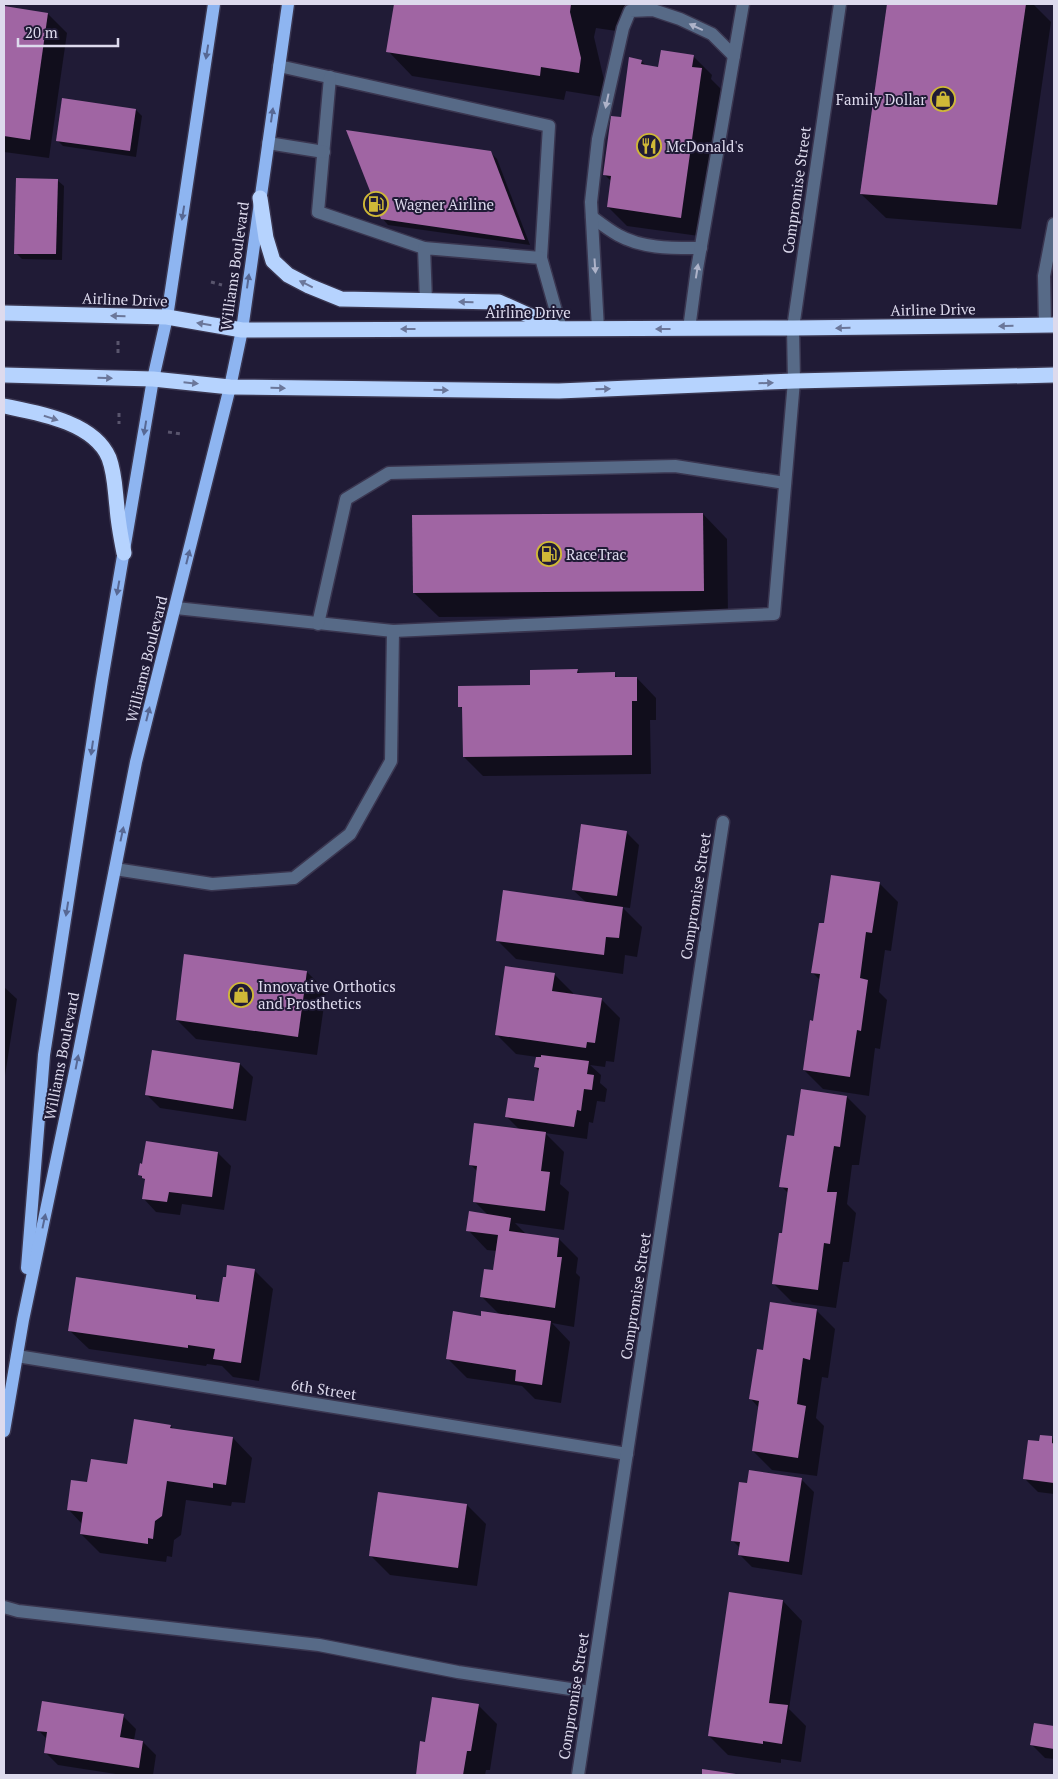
<svg xmlns="http://www.w3.org/2000/svg" width="1058" height="1779" font-family="'PT Serif',serif">
<style>
.shadow{fill:#0007}
.building{fill:#a065a3}
.lines{fill:none;stroke-linecap:round;stroke-linejoin:round}
.minor-casing{stroke:#3a3650;stroke-width:15}
.major-casing{stroke:#3a3650;stroke-width:15}
.highway-casing{stroke:#3a3650;stroke-width:18}
.path{stroke:#59556d;stroke-width:3;stroke-dasharray:4 4;stroke-linecap:butt}
.minor{stroke:#576a87;stroke-width:12}
.major{stroke:#8eb5f1;stroke-width:12}
.highway{stroke:#b6d3fe;stroke-width:15}
.oneway{fill:#aeb3c9}
.oneway2{fill:#576894}
.oneway3{fill:#6b779a}
.labels{text-anchor:middle;dominant-baseline:central;stroke-width:4;stroke-linejoin:round;paint-order:stroke}
.poi-label{font-size:15px;fill:#dddaed;stroke:#201b36;text-anchor:start}
.street-label{font-size:15px;fill:#dddaed;stroke:#201b36}
</style>
<rect width="100%" height="100%" fill="#201b36"/>
<g class="shadow">
<path d="M395,4H627L623,32L596,28L594,37L605,84L603,97L566,91L564,100L412,76L388,51Z"/>
<path d="M888,4H1033L1051,22L1021,229L886,218L861,194Z"/>
<path d="M4,8L48,14L67,33L49,158L4,152Z"/>
<path d="M693,56L712,75L711,79L721,89L699,236L627,226L608,207L612,182L604,174L641,61L647,66L659,68Z"/>
<path d="M136,110L142,116L136,157L63,146L57,140Z"/>
<path d="M490,152L497,159L530,245L388,225L382,218Z"/>
<path d="M57,180L64,186L62,260L22,259L16,253Z"/>
<path d="M703,514L727,539L728,615L439,617L414,593Z"/>
<path d="M577,670L581,674H614L619,679L637,678L656,698V720H650L651,774L483,776L464,757L463,710L460,706L531,686Z"/>
<path d="M626,832L639,845L630,908L622,907L642,927L637,957L625,955L623,974L516,959L497,940L587,903L573,890Z"/>
<path d="M879,883L898,902L891,951L885,950L879,992L887,1000L880,1049L875,1048L869,1096L823,1089L804,1070L815,1022L820,980L813,973L825,925Z"/>
<path d="M307,972L326,991L317,1055L196,1039L177,1020Z"/>
<path d="M554,974L573,993V995L601,999L620,1018L614,1062L606,1061L605,1067L590,1065L601,1075L600,1083L607,1089L605,1102L597,1101L593,1123L589,1122L587,1139L545,1133L564,1152L560,1184L569,1192L564,1230L515,1223L526,1234L559,1239L578,1258L576,1273L580,1277L574,1327L552,1323L570,1342L561,1403L535,1399L522,1386L467,1378L448,1359L482,1317L500,1315L482,1297L494,1271L497,1251L487,1250L468,1230L488,1215L474,1201L478,1172L471,1165L520,1130L507,1117L535,1102L539,1071L535,1067L537,1057L516,1054L497,1035Z"/>
<path d="M4,987L17,999L4,1082Z"/>
<path d="M240,1064L253,1077L246,1121L160,1108L147,1095Z"/>
<path d="M847,1097L866,1116L859,1165H852L847,1204L856,1213L849,1262H843L836,1308L792,1302L773,1283L783,1235L789,1194L781,1186L795,1138Z"/>
<path d="M218,1153L231,1166L224,1210L182,1204L180,1215L156,1212L144,1199L146,1181L139,1174Z"/>
<path d="M254,1270L273,1289L259,1381L233,1377L222,1366L207,1364L206,1366L89,1349L69,1330L196,1296L200,1300L220,1303Z"/>
<path d="M816,1310L835,1329L828,1378L822,1377L816,1418L824,1426L817,1476L772,1470L753,1451L759,1408L751,1399L764,1352Z"/>
<path d="M171,1426L174,1430L233,1438L252,1458L245,1503L232,1502L231,1506L186,1500L181,1535L174,1540L172,1557L167,1556L166,1562L100,1553L81,1534L82,1524L68,1509L88,1484L128,1466Z"/>
<path d="M1051,1437L1054,1440V1494L1038,1492L1025,1479L1040,1442Z"/>
<path d="M801,1479L814,1492L802,1575L752,1567L739,1554L740,1548L732,1540L748,1484Z"/>
<path d="M467,1505L486,1524L477,1586L390,1575L371,1556Z"/>
<path d="M730,1594L783,1601L802,1621L789,1709L806,1726L801,1762L781,1759V1763L728,1755L709,1736Z"/>
<path d="M478,1705L497,1724L490,1770H486L485,1775H417L422,1742L426,1743Z"/>
<path d="M123,1716L136,1729L134,1740L143,1742L156,1755L153,1775H122L58,1765L45,1752L47,1739L38,1730Z"/>
<path d="M1035,1724L1054,1727V1759L1045,1758L1032,1745Z"/>
</g>
<g class="building">
<path d="M394,4H571L570,12L581,58L579,73L541,67L540,76L386,52Z"/>
<path d="M887,4H1026L997,205L860,194Z"/>
<path d="M4,6L48,13L30,140L4,136Z"/>
<path d="M661,50L694,55L692,67L702,68L681,218L607,207L611,176L603,175L611,116L621,117L629,57L642,60L641,64L658,67Z"/>
<path d="M62,98L136,109L130,151L56,141Z"/>
<path d="M346,130L491,151L525,240L381,219Z"/>
<path d="M16,178L58,179L56,254H14Z"/>
<path d="M703,513L704,591L413,593L412,515Z"/>
<path d="M578,669L577,673L615,672V677H637V701H632V755L463,757L462,707H458V686L530,685V670Z"/>
<path d="M581,824L627,831L617,896L572,890Z"/>
<path d="M831,875L880,882L872,933L866,932L860,978L868,980L861,1031L857,1030L850,1077L803,1070L810,1020L813,1021L820,974L811,973L819,923H824Z"/>
<path d="M503,890L623,907L619,938L606,937L604,955L496,941Z"/>
<path d="M184,954L307,971L298,1037L176,1020Z"/>
<path d="M505,966L555,973L552,991L602,998L595,1043L587,1042L586,1048L495,1035Z"/>
<path d="M152,1050L240,1063L233,1109L145,1095Z"/>
<path d="M541,1055L589,1061L587,1074L594,1075L592,1090L584,1089L581,1111L577,1110L574,1127L505,1117L508,1098L534,1101L539,1068L534,1067L536,1057H541Z"/>
<path d="M801,1089L847,1096L840,1147L834,1146L827,1192H837L830,1244L824,1243L818,1290L772,1284L779,1233H782L788,1188L779,1187L787,1135L794,1136Z"/>
<path d="M474,1123L546,1132L541,1171L550,1172L545,1211L473,1202L477,1166L469,1165Z"/>
<path d="M146,1141L218,1152L212,1197L169,1192L167,1202L142,1199L145,1179L142,1178V1176L138,1175L140,1163L142,1164Z"/>
<path d="M469,1211L511,1218L509,1231L559,1238L557,1257H562L555,1308L480,1297L484,1269L493,1270L498,1235L466,1231Z"/>
<path d="M227,1265L255,1269L241,1363L213,1359L215,1349L188,1345V1348L68,1331L76,1277L196,1295V1299L219,1302L223,1277H226Z"/>
<path d="M770,1302L817,1309L810,1360L803,1358L797,1404L806,1406L798,1458L752,1451L759,1401L749,1399L757,1349L763,1350Z"/>
<path d="M453,1311L481,1316V1311L551,1321L542,1385L515,1381L516,1370L446,1359Z"/>
<path d="M134,1419L171,1425L170,1428L233,1437L226,1485L213,1483V1488L167,1481L162,1516L155,1521L153,1539L148,1538V1544L80,1534L83,1512L67,1510L71,1480L87,1482L91,1459L127,1464Z"/>
<path d="M1040,1435L1052,1436V1443L1054,1444V1483L1023,1479L1028,1440L1039,1441Z"/>
<path d="M749,1470L802,1478L789,1562L738,1555L740,1542L731,1541L739,1482L747,1483Z"/>
<path d="M378,1492L467,1504L458,1568L369,1556Z"/>
<path d="M729,1592L783,1600L769,1703L788,1705L782,1744L763,1741V1744L708,1736Z"/>
<path d="M432,1697L479,1704L471,1751H467L463,1775H416L420,1741L425,1742Z"/>
<path d="M42,1701L124,1714L120,1737L143,1741L139,1768L44,1753L47,1732L37,1731Z"/>
<path d="M1034,1723L1054,1726V1749L1030,1745Z"/>
<path d="M702,1769L736,1774V1775H702Z"/>
</g>
<g class="lines">
<defs>
<g id="minor">
<path d="M279,66L549,126L541,258"/>
<path d="M330,77L318,212L424,248"/>
<path d="M268,143L324,152"/>
<path d="M592,217C600,223 609,230 618,235C643,249 673,248 701,248"/>
<path d="M426,301L424,248L541,258L561,329"/>
<path d="M1045,325L1044,276L1054,224"/>
<path d="M598,329L591,202L598,139L623,28L630,11L653,10L680,19L712,34L734,56"/>
<path d="M689,329L697,269L743,4"/>
<path d="M176,608L393,631"/>
<path d="M318,624L346,499L389,473L675,466L785,483"/>
<path d="M115,869L212,884L294,878L350,834L391,761L393,631L774,614L794,381L793,328L840,4"/>
<path d="M17,1356L627,1454"/>
<path d="M4,1607L18,1611L319,1645L458,1672L590,1692"/>
<path d="M578,1775L723,822"/>
</g>
<g id="major">
<path d="M27,1268L44,1055L102,680L153,379L167,317L214,4"/>
<path d="M4,1431L23,1320L77,1062L136,762L230,387L242,330L288,4"/>
</g>
<g id="highway">
<path d="M260,198L266,238L273,261L288,275L309,286L341,299L499,302L555,327"/>
<path d="M4,313L167,317L242,330L793,328L1054,325"/>
<path d="M4,375L153,379L230,387L559,391L794,381L1054,375"/>
<path d="M4,406C38,413 94,422 109,458C115,474 115,491 117,507C118,523 121,538 124,553"/>
</g>
</defs>
<use href="#minor" class="minor-casing"/>
<use href="#major" class="major-casing"/>
<use href="#highway" class="highway-casing"/>
<g class="path">
<path d="M211,282L222,285"/>
<path d="M118,353V340"/>
<path d="M119,413V424"/>
<path d="M168,432L181,434"/>
</g>
<use href="#minor" class="minor"/>
<use href="#major" class="major"/>
<use href="#highway" class="highway"/>
</g>
<defs><path id="oneway-solid" d="M-6-.8H1V-3.2L6.5 0L1 3.2V.8H-6Z" transform="scale(1.25)"/></defs>
<g class="oneway">
<use href="#oneway-solid" transform="translate(696 27) rotate(-155)"/>
<use href="#oneway-solid" transform="translate(607 101) rotate(102)"/>
<use href="#oneway-solid" transform="translate(595 266) rotate(86)"/>
<use href="#oneway-solid" transform="translate(697 271) rotate(-81)"/>
</g>
<g class="oneway2">
<use href="#oneway-solid" transform="translate(207 52) rotate(99)"/>
<use href="#oneway-solid" transform="translate(272 115) rotate(-82)"/>
<use href="#oneway-solid" transform="translate(183 213) rotate(99)"/>
<use href="#oneway-solid" transform="translate(248 281) rotate(-82)"/>
<use href="#oneway-solid" transform="translate(145 428) rotate(99)"/>
<use href="#oneway-solid" transform="translate(188 557) rotate(-76)"/>
<use href="#oneway-solid" transform="translate(118 588) rotate(100)"/>
<use href="#oneway-solid" transform="translate(148 714) rotate(-76)"/>
<use href="#oneway-solid" transform="translate(92 748) rotate(98)"/>
<use href="#oneway-solid" transform="translate(122 834) rotate(-78)"/>
<use href="#oneway-solid" transform="translate(67 909) rotate(99)"/>
<use href="#oneway-solid" transform="translate(77 1062) rotate(-79)"/>
<use href="#oneway-solid" transform="translate(44 1221) rotate(-78)"/>
</g>
<g class="oneway3">
<use href="#oneway-solid" transform="translate(306 284) rotate(-154)"/>
<use href="#oneway-solid" transform="translate(466 302) rotate(-179)"/>
<use href="#oneway-solid" transform="translate(118 316) rotate(-179)"/>
<use href="#oneway-solid" transform="translate(204 324) rotate(-171)"/>
<use href="#oneway-solid" transform="translate(1006 326) rotate(179)"/>
<use href="#oneway-solid" transform="translate(843 328) rotate(179)"/>
<use href="#oneway-solid" transform="translate(408 329) rotate(180)"/>
<use href="#oneway-solid" transform="translate(663 329) rotate(180)"/>
<use href="#oneway-solid" transform="translate(105 378) rotate(2)"/>
<use href="#oneway-solid" transform="translate(191 383) rotate(6)"/>
<use href="#oneway-solid" transform="translate(766 383) rotate(-2)"/>
<use href="#oneway-solid" transform="translate(278 388) rotate(1)"/>
<use href="#oneway-solid" transform="translate(603 389) rotate(-2)"/>
<use href="#oneway-solid" transform="translate(441 390) rotate(1)"/>
<use href="#oneway-solid" transform="translate(51 418) rotate(17)"/>
</g>
<defs>
<symbol id="shop-ring" viewBox="-11 -11 22 22"><circle r="9.5" fill="#201b36" stroke="#cfb837" stroke-width="1.5"/><path d="M-5-2.5h2.3a2.7 3.5 0 0 1 5.4 0H5L5.5 6h-11ZM-1.5-2.5h3a1.5 2.3 0 0 0-3 0Z" fill="#cfb837"/></symbol>
<symbol id="restaurant-ring" viewBox="-11 -11 22 22"><circle r="9.5" fill="#201b36" stroke="#cfb837" stroke-width="1.5"/><path d="M-5-6h1v4h1v-4h1v4h1v-4h1v5L-1.5 .5V6h-2V.5L-5-1ZM5-6V6H3V1.5H1.5Q1.5-4 5-6Z" fill="#cfb837"/></symbol>
<symbol id="fuel-ring" viewBox="-11 -11 22 22"><circle r="9.5" fill="#201b36" stroke="#cfb837" stroke-width="1.5"/><path d="M-5.5-6h7V0h2V4h1.3V-2.5L3-4.5l.8-.8L6-3V5H2.5V1h-1V6h-7ZM-4.2-4.7v3.2H.2V-4.7Z" fill="#cfb837"/></symbol>
</defs>
<g fill-rule="evenodd">
<use href="#shop-ring" x="929" y="85" width="28" height="28"/>
<use href="#restaurant-ring" x="635" y="132" width="28" height="28"/>
<use href="#fuel-ring" x="362" y="190" width="28" height="28"/>
<use href="#fuel-ring" x="535" y="540" width="28" height="28"/>
<use href="#shop-ring" x="227" y="981" width="28" height="28"/>
</g>
<g class="labels">
<g class="poi-label">
<text x="926" y="99" text-anchor="end">Family Dollar</text>
<text x="666" y="146">McDonald's</text>
<text x="394" y="204">Wagner Airline</text>
<text x="566" y="554">RaceTrac</text>
<text x="258" y="986">Innovative Orthotics<tspan x="258" dy="17">and Prosthetics</tspan></text>
</g>
<g class="street-label">
<text transform="translate(796 190) rotate(-82)">Compromise Street</text>
<text transform="translate(234 266) rotate(-82)">Williams Boulevard</text>
<text transform="translate(125 299) rotate(2)">Airline Drive</text>
<text transform="translate(933 309) rotate(-1)">Airline Drive</text>
<text x="528" y="312">Airline Drive</text>
<text transform="translate(146 659) rotate(-76)">Williams Boulevard</text>
<text transform="translate(695 896) rotate(-81)">Compromise Street</text>
<text transform="translate(61 1056) rotate(-79)">Williams Boulevard</text>
<text transform="translate(635 1296) rotate(-81)">Compromise Street</text>
<text transform="translate(324 1389) rotate(9)">6th Street</text>
<text transform="translate(573 1696) rotate(-81)">Compromise Street</text>
</g>
</g>
<rect width="1058" height="1779" fill="none" stroke="#dddaed" stroke-width="10"/>
<path d="M18 38v8h100v-8" fill="none" stroke="#dddaed" stroke-width="2.5"/>
<text x="25" y="38" font-size="15" fill="#dddaed" stroke="#201b36" stroke-width="4" paint-order="stroke">20 m</text>
</svg>
